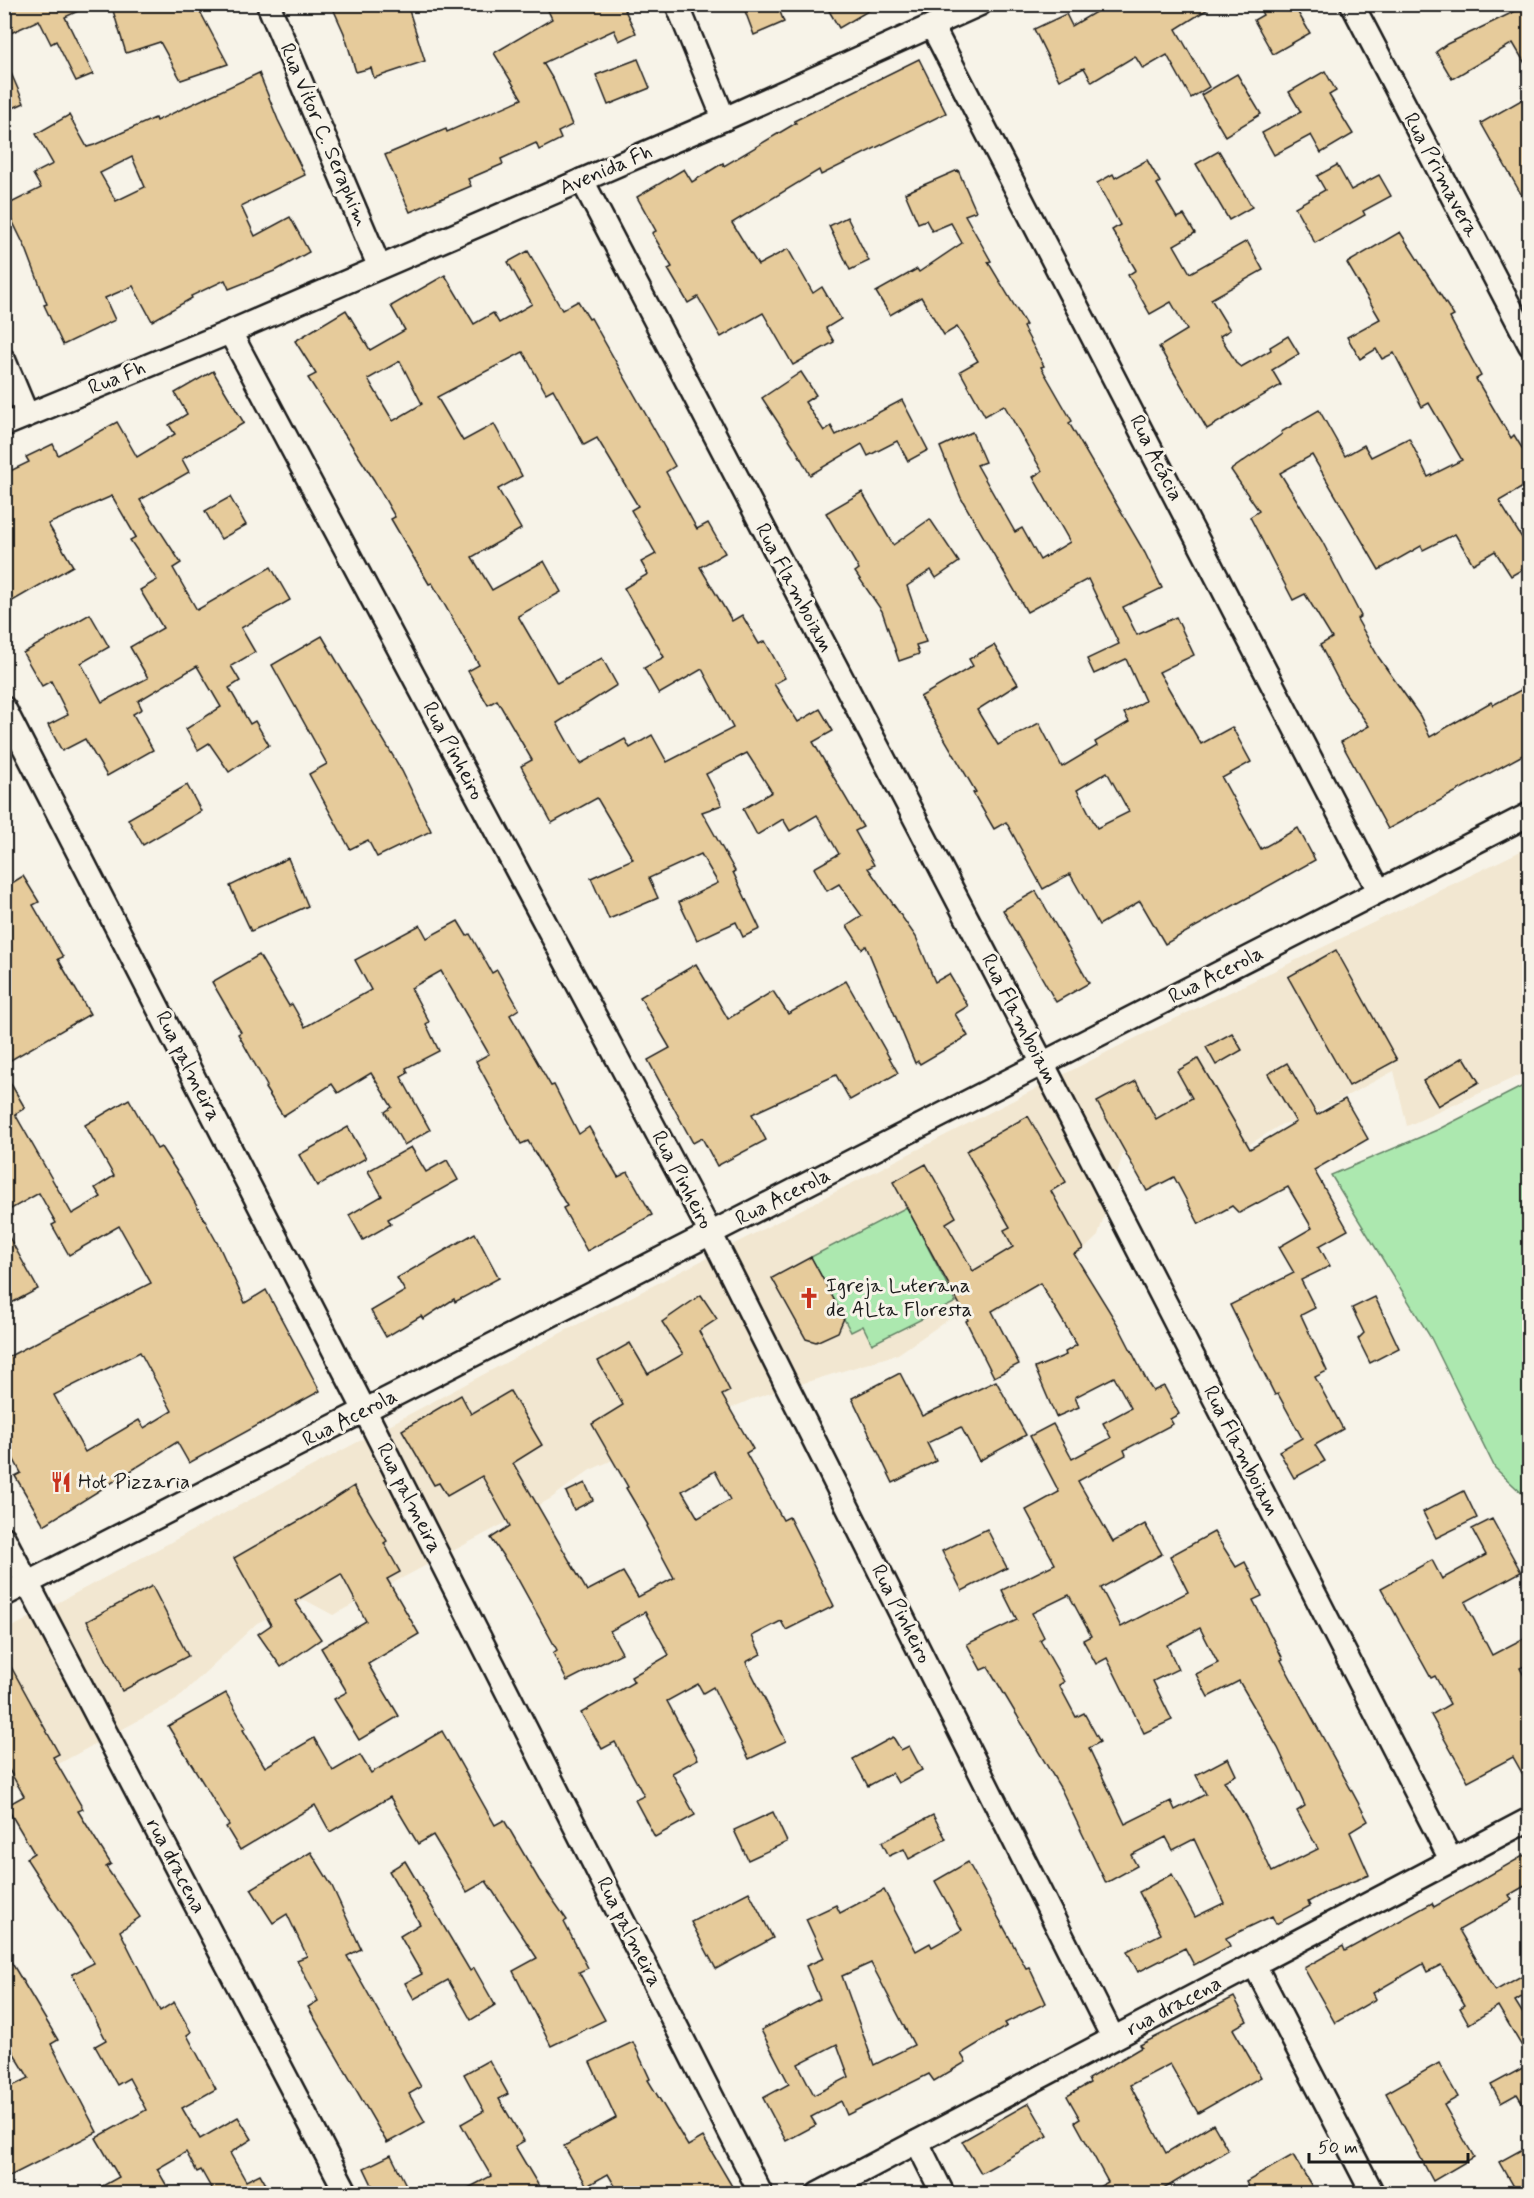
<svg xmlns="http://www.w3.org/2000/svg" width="1534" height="2198" font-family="Mynerve,sans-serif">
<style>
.built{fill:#f2e7d1}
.green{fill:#ace8af;stroke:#648266;stroke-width:1.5}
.building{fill:#e6cb9b;stroke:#1c1c1c;stroke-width:1.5;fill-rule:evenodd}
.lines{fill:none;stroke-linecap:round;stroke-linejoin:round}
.street-casing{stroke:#1c1c1c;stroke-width:27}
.street{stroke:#f7f3e8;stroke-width:22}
.labels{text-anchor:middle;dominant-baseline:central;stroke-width:6;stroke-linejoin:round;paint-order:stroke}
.street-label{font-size:21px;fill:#1c1c1c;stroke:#f7f3e8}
.poi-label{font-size:21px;fill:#1c1c1c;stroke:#f7f3e8;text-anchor:start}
</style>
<rect width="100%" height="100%" fill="#f7f3e8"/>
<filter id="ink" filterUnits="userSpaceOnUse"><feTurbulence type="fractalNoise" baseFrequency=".0167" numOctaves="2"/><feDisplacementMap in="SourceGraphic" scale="12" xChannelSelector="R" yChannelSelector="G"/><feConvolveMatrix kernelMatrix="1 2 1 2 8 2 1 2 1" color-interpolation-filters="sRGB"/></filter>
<g filter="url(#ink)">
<path class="built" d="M1529,847V1071L1407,1126L1394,1071L1299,1121L1282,1124L1218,1164L1125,1147L1098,1236L1058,1274L996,1312L978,1299L898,1354L752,1399L590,1470L550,1499L333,1615L305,1600L257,1623L176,1700L5,1793V1631L559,1334L1117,1047Z"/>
<g class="green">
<path d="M1529,1083V1500L1495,1468L1431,1338L1331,1175L1437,1130Z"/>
<path d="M907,1207L956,1302L872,1344L863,1326L851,1332L811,1257Z"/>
</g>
<g class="building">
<path d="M4,4H93L65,17L93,74L76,81L56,41L51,44L39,20L4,36Z"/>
<path d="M111,4H196L228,64L181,80L160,42L126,53Z"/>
<path d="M331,4H407L425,61L374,78L371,68L356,72L344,33Z"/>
<path d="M545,4H622L636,33L619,41L614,30L543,63L554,81L572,125L558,132L561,139L539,150L536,143L501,159L503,164L468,179L471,186L410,212L385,155L446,129L447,132L522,99L494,53L552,19Z"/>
<path d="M760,4H777L784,22L754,35L745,11Z"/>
<path d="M825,4H880L839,28Z"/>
<path d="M1109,4H1216L1176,29L1209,87L1191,98L1167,55L1143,69L1135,56L1092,82L1084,68L1059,80L1034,29L1066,14L1072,26Z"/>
<path d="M1257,4H1293L1310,33L1273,54L1254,20L1263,15Z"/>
<path d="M1530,4V72L1513,43L1452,79L1436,52L1447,44Z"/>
<path d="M4,57L24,103L4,112Z"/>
<path d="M638,59L650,88L608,105L596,75Z"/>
<path d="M919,59L946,113L821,175L819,170L732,223L758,265L788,249L813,293L822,287L841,319L826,328L834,342L793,365L763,313L721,337L698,297L688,303L668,269L672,267L652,233L656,231L637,197L684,169L692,182L723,163L724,166L796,123L794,121Z"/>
<path d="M1325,71L1336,91L1329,95L1353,134L1321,153L1311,135L1274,155L1262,133L1301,112L1289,92Z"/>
<path d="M259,73L278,120L305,175L241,206L255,236L290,217L309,252L277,270L229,289L225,280L191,296L192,298L152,321L133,286L105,298L115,320L63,345L44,305L47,304L27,251L5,206L41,188L33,174L53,164L36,134L69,115L87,147L94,145L155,118L156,121ZM132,157L145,187L116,201L100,173Z"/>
<path d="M1237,74L1261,114L1225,136L1201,95Z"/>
<path d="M1530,95V210L1481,123Z"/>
<path d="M1219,151L1252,207L1229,220L1196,164Z"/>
<path d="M1147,160L1160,182L1157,184L1177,218L1184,215L1195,233L1174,245L1190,273L1247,241L1263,270L1211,299L1230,330L1220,336L1237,364L1241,367L1271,350L1270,347L1288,336L1299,354L1272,370L1281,385L1207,429L1159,347L1187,330L1171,302L1150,314L1128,275L1136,270L1112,230L1120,225L1097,183L1113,174L1115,178Z"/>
<path d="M1337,165L1351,190L1379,175L1391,196L1363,211L1365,215L1315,243L1295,207L1325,190L1317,176Z"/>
<path d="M958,170L976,211L965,215L991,261L988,262L1026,325L1023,327L1044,366L1041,367L1072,421L1069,423L1145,553L1162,588L1123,607L1137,635L1176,617L1194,655L1159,672L1201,744L1232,727L1251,762L1222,778L1261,849L1298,828L1315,860L1165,944L1140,901L1099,925L1070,874L1043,889L1006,822L994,829L973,793L976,792L920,697L973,666L969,659L994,645L1018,684L977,710L998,745L1039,723L1062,767L1097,746L1095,742L1129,722L1124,713L1145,701L1126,659L1094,674L1087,659L1119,644L1088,579L1027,612L961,498L940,447L972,432L985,462L977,465L1015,532L1022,528L1040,560L1070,542L1033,477L1042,471L1004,405L985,416L960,371L978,361L957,327L944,335L921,297L890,315L876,292L917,269L919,272L962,243L951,223L932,231L926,220L918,223L905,193ZM1107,772L1129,812L1097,828L1077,790Z"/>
<path d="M847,217L869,261L850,270L829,226Z"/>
<path d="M1400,232L1454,316L1450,318L1481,376L1476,379L1511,438L1514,435L1530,461V483L1499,501L1522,538L1530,534V565L1511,576L1495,551L1473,564L1455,534L1423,550L1421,546L1379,570L1312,455L1280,473L1322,541L1361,616L1357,619L1379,658L1420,716L1430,737L1491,702L1493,705L1530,685V751L1388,829L1341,742L1369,726L1344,691L1320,645L1332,638L1305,594L1293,600L1250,517L1259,511L1231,470L1282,434L1281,432L1319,410L1345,456L1364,445L1371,457L1409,438L1428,477L1462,460L1429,403L1422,407L1394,353L1382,359L1376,349L1360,359L1347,337L1380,319L1347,263Z"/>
<path d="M528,251L562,310L578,301L589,319L591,318L675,466L666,472L697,529L708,523L725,553L700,567L732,621L742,615L759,644L765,641L785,678L774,684L798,722L820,709L833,731L813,742L863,827L855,831L874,865L868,868L916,937L935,982L949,974L968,1006L955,1014L968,1036L920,1064L918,1061L915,1063L866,946L862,949L847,926L862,916L839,884L827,891L814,868L839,854L817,815L790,831L783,819L757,835L743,809L772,792L747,753L706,774L722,805L702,812L735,871L733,872L760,929L743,937L736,922L697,940L679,902L718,883L701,854L649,878L658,898L609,919L591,878L633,859L597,798L552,823L521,766L532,760L497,700L488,705L468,671L479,665L432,583L429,584L391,519L395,517L374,480L308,378L316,374L295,341L346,310L370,350L405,330L391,306L445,275L474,324L493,313L499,323L532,304L508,262ZM523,352L546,393L553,389L584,445L597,438L638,506L631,510L656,554L641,562L648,574L624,588L664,657L644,668L659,694L702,669L733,728L667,762L652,735L630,748L625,739L580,764L557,723L617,685L602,658L557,683L518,616L561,592L544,561L492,590L472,557L521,529L498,489L522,476L494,424L463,441L437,397ZM400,361L422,404L393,421L368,379Z"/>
<path d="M213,371L244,423L182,459L189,472L140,500L181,563L173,568L197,610L271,567L290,600L241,628L255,652L231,666L240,681L229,688L250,724L255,721L269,745L229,772L209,743L198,750L186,729L221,707L197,666L138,701L142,709L133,714L153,750L107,776L85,739L62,751L48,725L68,715L51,681L42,686L23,653L90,614L109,647L81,663L102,702L148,678L130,647L163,628L140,590L157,580L130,540L136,537L112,496L48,524L73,566L4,606V474L29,462L26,457L53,444L58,455L117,422L137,457L175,434L169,425L187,414L175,393Z"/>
<path d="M801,372L816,395L805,402L824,431L831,426L836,435L902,400L928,450L908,461L897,441L868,456L862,444L810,475L795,448L762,398Z"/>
<path d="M862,492L893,545L930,519L959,562L936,578L931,570L907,586L926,642L916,645L919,654L899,661L882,611L855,572L859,569L826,513Z"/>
<path d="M230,497L246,525L221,539L205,511Z"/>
<path d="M322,636L402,771L431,831L377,857L368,840L350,849L309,774L327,764L272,665Z"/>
<path d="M187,785L201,811L143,845L128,819Z"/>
<path d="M288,858L308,906L251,931L230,886Z"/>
<path d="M23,876L39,902L33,905L63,957L58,959L90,1014L4,1064V888Z"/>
<path d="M1036,891L1089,983L1056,1002L1003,910Z"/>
<path d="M458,921L467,936L470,934L492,973L497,970L519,1009L510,1015L551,1086L554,1085L579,1134L589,1127L618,1177L628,1172L652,1215L587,1251L563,1208L567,1206L528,1141L521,1144L476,1061L489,1054L441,971L411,988L429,1022L426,1024L439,1051L406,1068L408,1073L401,1077L430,1130L404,1145L385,1112L392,1107L371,1073L338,1093L332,1084L283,1116L265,1088L267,1086L238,1034L241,1032L212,982L259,955L289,1006L292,1004L305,1027L371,990L355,960L420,925L427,938Z"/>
<path d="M1336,950L1397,1060L1349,1086L1288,977Z"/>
<path d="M696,964L728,1019L773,991L788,1014L846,981L898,1073L850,1100L836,1075L752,1114L766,1140L717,1166L702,1138L693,1143L648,1060L670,1048L640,997Z"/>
<path d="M1232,1033L1242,1050L1216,1065L1206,1047Z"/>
<path d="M1464,1057L1479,1082L1438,1106L1423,1081Z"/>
<path d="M1198,1059L1250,1149L1296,1122L1268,1074L1287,1063L1317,1115L1345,1099L1368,1139L1314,1170L1348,1230L1319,1246L1330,1266L1301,1280L1315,1308L1301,1315L1327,1371L1315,1377L1343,1429L1315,1445L1325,1461L1294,1478L1279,1451L1302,1438L1278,1394L1275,1395L1230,1305L1294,1273L1279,1247L1312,1228L1288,1187L1239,1213L1232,1206L1199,1224L1174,1177L1147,1191L1097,1102L1136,1081L1156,1119L1192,1098L1177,1071Z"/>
<path d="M4,1072L25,1108L15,1114L72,1214L101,1197L95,1188L114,1176L85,1125L129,1099L157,1149L161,1147L181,1178L219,1246L245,1303L266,1290L320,1391L189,1463L177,1442L44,1525L15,1476L21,1473L4,1441V1359L151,1283L119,1226L69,1255L52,1225L56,1223L39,1193L4,1213ZM140,1352L172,1411L144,1428L139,1420L85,1452L54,1395Z"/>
<path d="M1028,1116L1066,1182L1051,1191L1083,1249L1074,1254L1118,1325L1149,1385L1153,1391L1164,1386L1179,1414L1170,1419L1173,1424L1124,1450L1126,1455L1078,1481L1113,1542L1145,1524L1162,1554L1101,1588L1113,1611L1121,1627L1188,1592L1170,1556L1214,1532L1236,1567L1245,1562L1262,1596L1253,1600L1283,1659L1281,1660L1368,1821L1350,1832L1369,1875L1326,1892L1308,1902L1310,1906L1276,1924L1272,1916L1226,1938L1230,1946L1194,1965L1185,1948L1138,1972L1127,1951L1161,1934L1139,1892L1172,1874L1195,1917L1224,1903L1194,1839L1173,1850L1166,1837L1131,1855L1137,1866L1106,1883L1061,1789L988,1667L981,1670L967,1644L1017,1620L1002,1590L1055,1564L1026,1510L1059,1492L1030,1436L1053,1424L1072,1459L1111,1438L1103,1423L1131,1408L1114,1377L1075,1397L1079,1407L1056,1417L1035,1368L1066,1355L1065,1352L1077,1345L1040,1283L992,1311L1019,1364L994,1377L966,1321L968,1320L893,1182L926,1164L956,1217L946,1223L973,1271L1013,1247L1004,1230L1010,1227L966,1151ZM1069,1595L1091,1636L1083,1640L1096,1664L1107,1658L1144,1733L1172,1720L1153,1681L1178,1669L1167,1645L1200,1628L1218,1663L1196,1674L1208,1697L1239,1681L1278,1748L1305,1806L1297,1811L1318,1849L1272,1872L1248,1821L1224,1781L1236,1775L1228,1758L1196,1775L1206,1794L1175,1810L1171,1801L1125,1824L1089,1748L1100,1742L1084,1713L1076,1717L1059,1685L1064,1682L1040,1640L1044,1637L1032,1613Z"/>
<path d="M348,1127L366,1158L317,1186L299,1155Z"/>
<path d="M411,1147L426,1172L447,1160L458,1180L388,1219L391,1224L363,1240L349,1215L382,1196L368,1171Z"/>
<path d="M4,1228L38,1289L4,1307Z"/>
<path d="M475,1233L499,1278L455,1302L454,1299L423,1319L421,1316L386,1337L371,1311L405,1291L397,1278Z"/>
<path d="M811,1257L844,1318L838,1332L816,1342L806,1339L772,1278Z"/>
<path d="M701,1295L717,1319L699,1331L730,1391L722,1395L753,1449L746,1453L783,1520L789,1517L834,1606L786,1630L781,1621L752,1636L761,1654L746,1662L786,1741L749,1759L713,1687L703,1693L698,1684L667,1701L698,1759L672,1773L695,1815L655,1837L635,1800L644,1796L615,1742L602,1749L581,1713L634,1682L631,1677L669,1655L645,1612L610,1631L622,1653L567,1681L553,1653L557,1650L515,1574L491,1538L510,1526L482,1476L447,1496L439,1483L434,1485L402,1430L461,1395L471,1414L510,1391L542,1445L513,1463L587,1591L623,1572L638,1597L674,1578L646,1526L648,1525L626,1488L628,1487L592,1424L623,1405L598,1361L630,1343L648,1374L683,1354L662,1322ZM715,1471L730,1500L698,1518L682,1491Z"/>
<path d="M1375,1297L1399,1348L1370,1363L1358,1339L1364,1333L1352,1308Z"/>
<path d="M900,1373L922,1416L996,1381L1026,1435L979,1461L961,1427L927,1443L936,1461L893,1483L852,1398Z"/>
<path d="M585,1483L593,1500L574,1510L566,1492Z"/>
<path d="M354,1486L387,1541L384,1543L400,1572L387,1579L419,1634L368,1664L399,1716L359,1740L334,1699L347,1692L321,1648L366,1621L341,1574L295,1601L321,1639L281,1667L258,1634L271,1625L234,1558L309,1515Z"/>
<path d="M1464,1491L1477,1518L1436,1538L1423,1512Z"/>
<path d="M1492,1519L1521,1572L1465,1602L1492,1655L1530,1635V1663L1520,1668L1530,1687V1787L1513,1757L1468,1781L1431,1715L1450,1704L1435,1676L1431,1678L1381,1588L1432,1560L1442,1579L1486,1555L1472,1529Z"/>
<path d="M987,1529L1007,1568L962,1591L942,1551Z"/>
<path d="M152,1586L188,1656L122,1691L87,1621Z"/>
<path d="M4,1654L59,1754L53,1757L83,1809L78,1811L111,1864L106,1867L140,1917L120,1931L160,2011L174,2002L191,2032L187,2035L216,2089L182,2108L200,2139L238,2117L252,2139L230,2153L246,2181L260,2174L271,2193H214L201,2170L197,2172L186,2152L157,2169L171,2193H90L119,2177L96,2138L146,2110L129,2078L117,2085L95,2046L106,2040L72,1974L94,1963L26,1858L34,1853L6,1806L24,1796L4,1761Z"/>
<path d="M226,1693L246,1728L243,1730L265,1767L314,1738L333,1771L360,1755L371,1773L442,1731L495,1825L504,1820L539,1880L567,1920L564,1922L588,1968L579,1972L605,2020L551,2046L513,1971L537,1958L486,1881L467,1892L433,1835L418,1844L390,1797L330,1832L315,1805L240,1850L226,1827L229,1825L168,1726Z"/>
<path d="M893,1737L901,1750L909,1746L922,1770L898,1783L892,1773L868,1786L853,1759Z"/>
<path d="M773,1812L787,1842L748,1860L734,1830Z"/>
<path d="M933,1815L946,1839L909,1859L904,1849L889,1856L882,1842Z"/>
<path d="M311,1852L332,1886L361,1949L347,1956L421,2087L409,2094L425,2122L387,2143L308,2007L318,2001L297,1960L307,1956L287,1914L273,1923L251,1889Z"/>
<path d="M1530,1852V1883L1509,1895L1512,1900L1459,1930L1495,1991L1530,1971V1992L1515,2001L1530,2025V2060L1498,2006L1469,2024L1460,2008L1465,2005L1441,1965L1427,1972L1423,1964L1373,1993L1376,1999L1335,2023L1304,1968L1343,1946L1345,1951L1432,1903L1434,1907Z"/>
<path d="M405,1861L470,1971L474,1968L495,2005L471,2020L448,1980L414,1999L405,1983L422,1974L400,1936L420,1924L389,1871Z"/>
<path d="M968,1862L1026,1968L1029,1967L1046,2003L1005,2023L1007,2026L961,2054L966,2062L934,2081L929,2074L847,2115L841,2101L811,2117L816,2125L786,2141L763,2098L789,2084L761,2030L820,1999L806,1966L824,1958L806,1919L836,1905L840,1913L884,1890L916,1951L930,1943L932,1947L962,1930L935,1881ZM871,1963L914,2045L874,2065L842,1976ZM837,2044L849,2077L814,2095L798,2064Z"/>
<path d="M749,1892L773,1938L716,1969L691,1922Z"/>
<path d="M4,1950L58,2040L51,2044L97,2132L4,2179V2090L29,2078L4,2037Z"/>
<path d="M1234,1997L1247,2021L1233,2029L1261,2077L1198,2113L1170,2064L1130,2085L1166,2153L1213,2124L1228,2150L1157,2193H1088L1108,2182L1075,2122L1080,2119L1067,2096L1090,2083L1088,2079L1142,2047L1140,2045Z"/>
<path d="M633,2042L650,2079L648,2080L688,2146L703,2137L736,2193H619L608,2174L587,2186L564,2146L616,2118L590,2062Z"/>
<path d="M489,2060L508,2094L499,2099L524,2141L515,2146L543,2193H459L491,2176L461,2124L484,2111L464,2074Z"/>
<path d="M1439,2063L1458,2097L1444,2105L1474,2157L1433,2181L1386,2093Z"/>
<path d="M1530,2064V2115L1517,2094L1501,2103L1491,2085Z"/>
<path d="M1029,2103L1048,2136L981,2173L962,2141Z"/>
<path d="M1530,2145V2185L1516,2192L1499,2162Z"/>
<path d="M391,2155L410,2193H376L364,2168Z"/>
<path d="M1293,2155L1316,2193H1252L1246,2182Z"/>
</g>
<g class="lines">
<defs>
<g id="street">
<path d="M268,4L379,266"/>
<path d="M677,4L724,119"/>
<path d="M1352,4L1530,345"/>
<path d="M932,26L1379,891"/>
<path d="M582,180L1043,1064L1451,1860"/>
<path d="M230,332L711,1234L1113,2038"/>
<path d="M4,360L27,415"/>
<path d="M4,425L230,332L724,119L980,4"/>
<path d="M4,708L365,1411L761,2194"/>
<path d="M4,1538L347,2194"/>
<path d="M4,1595L1530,814"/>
<path d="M1254,1964L1373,2194"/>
<path d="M917,2142L943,2194"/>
<path d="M818,2194L1530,1819"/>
</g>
</defs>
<use href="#street" class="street-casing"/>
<use href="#street" class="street"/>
</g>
</g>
<defs>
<symbol id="church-bare" viewBox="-9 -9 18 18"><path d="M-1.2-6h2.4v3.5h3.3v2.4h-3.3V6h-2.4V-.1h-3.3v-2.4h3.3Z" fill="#c8321e" stroke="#f7f3e8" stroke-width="2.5" paint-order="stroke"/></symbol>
<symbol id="restaurant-bare" viewBox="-9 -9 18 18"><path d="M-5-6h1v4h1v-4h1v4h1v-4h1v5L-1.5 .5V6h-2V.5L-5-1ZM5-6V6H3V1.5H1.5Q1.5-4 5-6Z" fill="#c8321e" stroke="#f7f3e8" stroke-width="2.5" paint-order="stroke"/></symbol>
</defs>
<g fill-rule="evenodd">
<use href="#church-bare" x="794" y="1283" width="30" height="30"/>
<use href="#restaurant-bare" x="46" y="1467" width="30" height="30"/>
</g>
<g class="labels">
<g class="street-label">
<text transform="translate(324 135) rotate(67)">Rua Vitor C. Seraphim</text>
<text transform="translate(606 170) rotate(-23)">Avenida Fh</text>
<text transform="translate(1441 175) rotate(62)">Rua Primavera</text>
<text transform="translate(117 378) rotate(-22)">Rua Fh</text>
<text transform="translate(1156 458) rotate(63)">Rua Acácia</text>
<text transform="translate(794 588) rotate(62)">Rua Flamboiam</text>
<text transform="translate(453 751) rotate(62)">Rua Pinheiro</text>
<text transform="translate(1216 975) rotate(-27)">Rua Acerola</text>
<text transform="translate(1019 1019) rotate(63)">Rua Flamboiam</text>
<text transform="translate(188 1066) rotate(63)">Rua palmeira</text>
<text transform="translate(682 1180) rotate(62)">Rua Pinheiro</text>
<text transform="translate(783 1197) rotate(-27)">Rua Acerola</text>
<text transform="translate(350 1418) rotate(-27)">Rua Acerola</text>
<text transform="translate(1241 1451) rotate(63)">Rua Flamboiam</text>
<text transform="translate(409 1498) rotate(63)">Rua palmeira</text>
<text transform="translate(901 1614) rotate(63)">Rua Pinheiro</text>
<text transform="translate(176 1866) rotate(62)">rua dracena</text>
<text transform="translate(629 1932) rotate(63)">Rua palmeira</text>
<text transform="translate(1174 2006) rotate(-28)">rua dracena</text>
</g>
<g class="poi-label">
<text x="826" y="1286">Igreja Luterana<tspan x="826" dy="24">de ALta Floresta</tspan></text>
<text x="78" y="1482">Hot Pizzaria</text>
</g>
</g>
<rect width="1534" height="2198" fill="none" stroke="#f7f3e8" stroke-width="24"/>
<rect x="12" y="12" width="1510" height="2174" fill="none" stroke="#1c1c1c" stroke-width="2" filter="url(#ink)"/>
<path d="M1309 2153v9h159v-9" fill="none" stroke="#1c1c1c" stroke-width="3"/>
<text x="1318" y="2153" font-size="18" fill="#1c1c1c" stroke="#f7f3e8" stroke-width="4.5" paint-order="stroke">50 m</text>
</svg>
